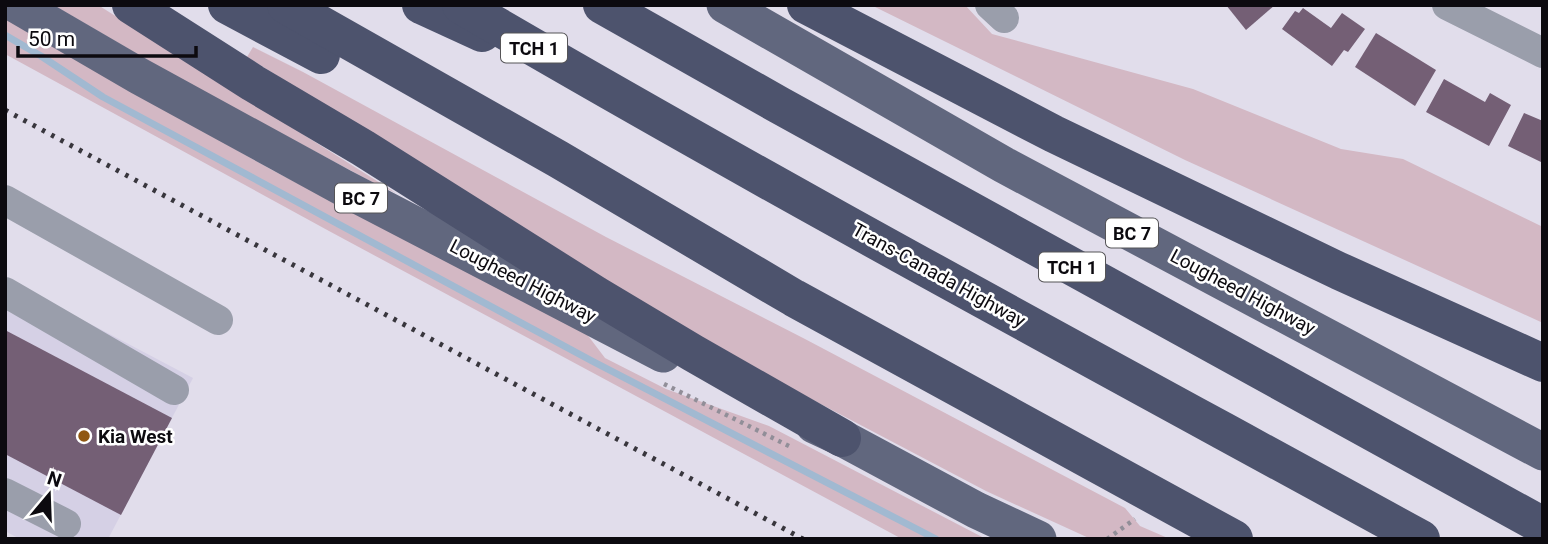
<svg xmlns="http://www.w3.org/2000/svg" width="1548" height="544" font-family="Roboto,sans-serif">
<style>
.built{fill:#d5d0e5}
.green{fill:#d3b8c4}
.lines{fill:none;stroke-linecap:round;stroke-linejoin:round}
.stream{stroke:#a1b9d1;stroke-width:7}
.building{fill:#745f75}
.path{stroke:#918e98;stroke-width:4.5;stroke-dasharray:3.5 5;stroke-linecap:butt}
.minor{stroke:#9a9eab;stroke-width:30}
.major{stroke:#61677e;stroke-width:37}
.highway{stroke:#4d536d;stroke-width:38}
.rail{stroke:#38363d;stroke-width:5;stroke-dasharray:3.5 7;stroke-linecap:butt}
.poi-dot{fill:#905711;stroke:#fff;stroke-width:2.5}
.labels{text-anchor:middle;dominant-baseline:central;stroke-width:5;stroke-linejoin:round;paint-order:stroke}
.shield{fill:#fff;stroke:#555457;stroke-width:2}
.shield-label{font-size:18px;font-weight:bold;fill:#0c0a0f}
.street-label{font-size:19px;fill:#0c0a0f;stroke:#fff}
.poi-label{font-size:19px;font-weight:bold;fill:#0c0a0f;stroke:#fff;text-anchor:start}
</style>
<rect width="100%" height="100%" fill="#e1ddeb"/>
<path class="built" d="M5,279L193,378L108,539H20L5,531Z"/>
<g class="green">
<path d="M53,5H98L396,193L374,183L187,83Z"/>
<path d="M871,5H965L992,34L1193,89L1341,149L1403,159L1543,227V323L1185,160Z"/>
<path d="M5,18L272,170L586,333L605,358L666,389L769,426L986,539H902L329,231L5,54Z"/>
<path d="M253,47L303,72L606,237L805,339L1125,508L1140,526L1170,539H1091L986,491L813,400L678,326L247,57Z"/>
</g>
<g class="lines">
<path class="stream" d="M5,35L41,56L103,97L592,361L936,539"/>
</g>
<g class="building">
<path d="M1226,5H1275L1246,30Z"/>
<path d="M1303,8L1331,28L1342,13L1365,29L1348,52L1344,50L1332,66L1282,29L1295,11L1299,13Z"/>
<path d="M1376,33L1436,70L1415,106L1355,67Z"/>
<path d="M1444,79L1485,102L1490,93L1511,105L1489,146L1426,112Z"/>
<path d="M1524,113L1543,121L1541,132L1543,133V163L1508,146Z"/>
<path d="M5,330L172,418L121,515L5,454Z"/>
</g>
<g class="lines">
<g class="path">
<path d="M664,384L791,447"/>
<path d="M1107,539L1135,519"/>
</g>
<g class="minor">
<path d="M990,5L1004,18"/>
<path d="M1447,5L1543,53"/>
<path d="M5,200L218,320"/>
<path d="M5,292L174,390"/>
<path d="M5,493L66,524"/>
</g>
<g class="major">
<path d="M17,5L139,76L342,187L663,354"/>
<path d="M725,5L1004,165L1543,452"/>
<path d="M814,425L842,438L976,510L1038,539"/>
</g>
<g class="highway">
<path d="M131,5L253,83L363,148L596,295L693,353L842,438"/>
<path d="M227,5L321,55"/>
<path d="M286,5L558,159L794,298L1234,539"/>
<path d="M421,5L482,33"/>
<path d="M461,5C777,190 1100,363 1421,539"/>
<path d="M602,5L779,105L1543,526"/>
<path d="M806,5L1054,134L1339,271L1543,363"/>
</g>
<path class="rail" d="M5,110L803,539"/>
</g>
<circle class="poi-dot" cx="84" cy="436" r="7"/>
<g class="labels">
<g class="shield">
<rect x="501" y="33.5" width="66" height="29" rx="5"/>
<rect x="335" y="183.5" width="52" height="29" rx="5"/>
<rect x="1106" y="218.5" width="52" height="29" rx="5"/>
<rect x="1039" y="252.5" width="66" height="29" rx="5"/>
</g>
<g class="shield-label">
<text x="534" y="48">TCH 1</text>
<text x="361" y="198">BC 7</text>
<text x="1132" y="233">BC 7</text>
<text x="1072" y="267">TCH 1</text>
</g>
<g class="street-label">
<text transform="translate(939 275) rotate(29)">Trans-Canada Highway</text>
<text transform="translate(523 281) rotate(27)">Lougheed Highway</text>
<text transform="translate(1243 292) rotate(28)">Lougheed Highway</text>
</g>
<g class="poi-label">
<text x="98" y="436">Kia West</text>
</g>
</g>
<rect width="1548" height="544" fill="none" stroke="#0c0a0f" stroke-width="14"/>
<g transform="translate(49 495) rotate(19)" stroke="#ffffff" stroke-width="5" paint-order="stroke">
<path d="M0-5L12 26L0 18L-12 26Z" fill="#0c0a0f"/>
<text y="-10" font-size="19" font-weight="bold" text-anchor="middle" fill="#0c0a0f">N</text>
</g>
<path d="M18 46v10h178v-10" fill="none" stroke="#0c0a0f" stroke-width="3.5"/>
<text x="28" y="46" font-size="21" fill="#0c0a0f" stroke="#ffffff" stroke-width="5" paint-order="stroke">50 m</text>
</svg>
